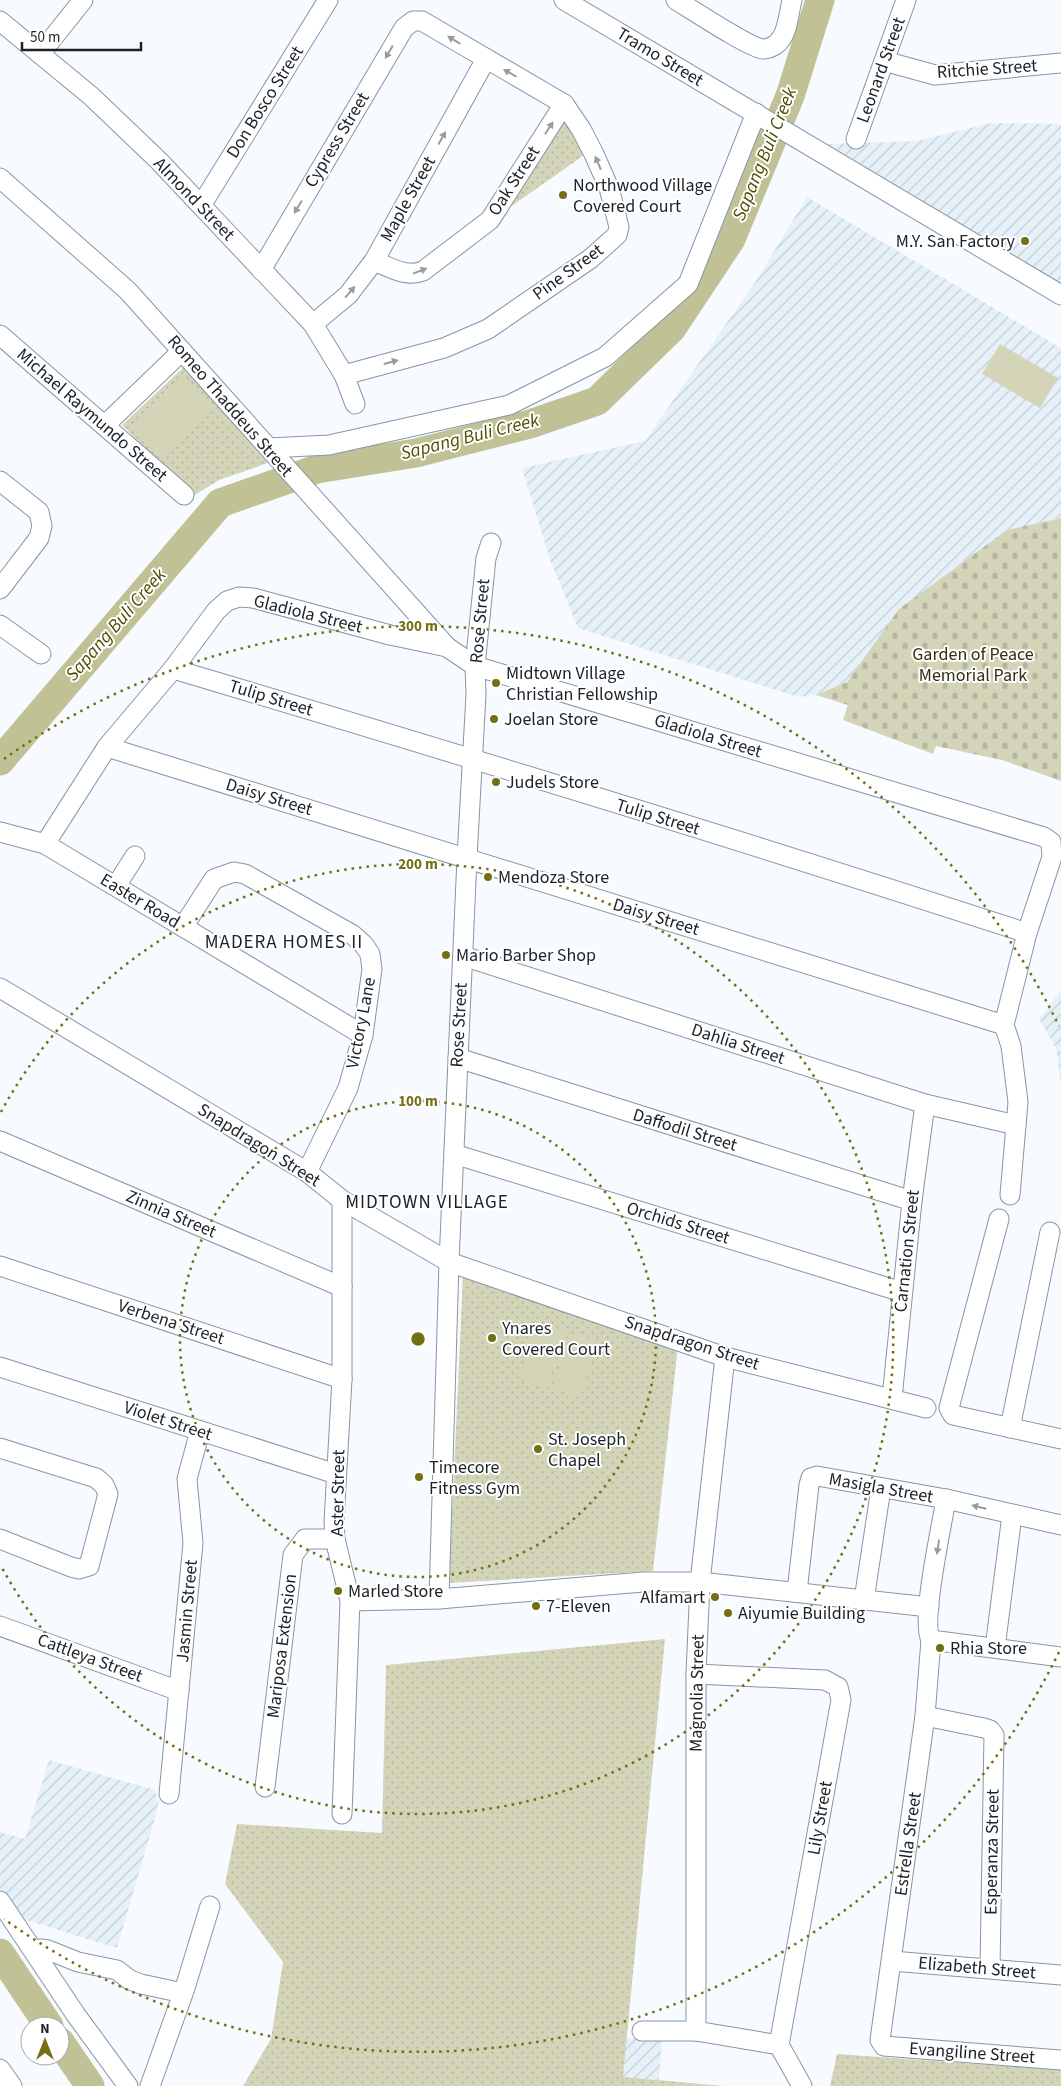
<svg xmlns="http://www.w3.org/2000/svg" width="1061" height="2086" font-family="'Source Sans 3',sans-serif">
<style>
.industrial{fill:url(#industrial-furrows)}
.grass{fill:url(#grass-dots)}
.cemetery{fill:url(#cemetery-stones)}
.pitch{fill:#d4d4b9}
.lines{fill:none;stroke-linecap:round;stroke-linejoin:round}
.river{stroke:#c0c195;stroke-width:29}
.minor-casing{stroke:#8497a6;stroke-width:21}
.minor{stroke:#fff;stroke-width:19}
.oneway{fill:#989c9e}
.ring{fill:none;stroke:#727012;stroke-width:2.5;stroke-dasharray:2.5 5}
.poi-dot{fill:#727012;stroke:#fff;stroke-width:2}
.labels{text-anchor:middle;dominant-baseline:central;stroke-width:4;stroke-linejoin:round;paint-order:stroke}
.street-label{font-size:18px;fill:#1b2228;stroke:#fff}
.poi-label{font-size:18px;fill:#1b2228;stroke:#fff;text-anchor:start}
.park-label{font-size:18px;fill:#31300d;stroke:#fff}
.water-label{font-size:19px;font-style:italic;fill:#4e4d00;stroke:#fff}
.neighbourhood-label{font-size:19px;letter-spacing:1px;fill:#1b2228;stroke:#fff}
.centre{fill:#727012;stroke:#fff;stroke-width:2.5}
.ring-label{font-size:15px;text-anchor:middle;font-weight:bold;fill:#727012;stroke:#fff;stroke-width:4;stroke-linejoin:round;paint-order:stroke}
</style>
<defs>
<pattern id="industrial-furrows" width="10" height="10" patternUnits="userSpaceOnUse" patternTransform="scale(1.25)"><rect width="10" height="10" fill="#e5f0f9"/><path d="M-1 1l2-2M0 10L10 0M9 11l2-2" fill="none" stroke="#c4ced5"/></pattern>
<pattern id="grass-dots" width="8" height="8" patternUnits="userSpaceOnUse" patternTransform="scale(1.25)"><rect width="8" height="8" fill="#d4d4b9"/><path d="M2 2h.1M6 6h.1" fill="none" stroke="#b5b69f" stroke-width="1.8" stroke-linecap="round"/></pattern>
<pattern id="cemetery-stones" width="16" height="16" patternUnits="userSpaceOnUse" patternTransform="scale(1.25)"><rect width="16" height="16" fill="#d4d4b9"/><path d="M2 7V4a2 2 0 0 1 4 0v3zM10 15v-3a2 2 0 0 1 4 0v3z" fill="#b5b69f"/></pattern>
</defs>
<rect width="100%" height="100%" fill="#f7fbff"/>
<g class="industrial">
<path d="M991,123L1061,124V285L828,144L917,141Z"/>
<path d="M807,197L1061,348V518L1007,530L899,609L847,682L816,695L798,697L578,628L550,560L522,468L645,441L758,278Z"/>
<path d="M1061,990V1083L1056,1048L1039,1019Z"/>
<path d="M49,1760L155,1790L159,1802L153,1825L117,1948L16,1917L0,1897V1832L25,1839Z"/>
<path d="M626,2038L662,2040L659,2080L623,2077Z"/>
</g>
<g class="grass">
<path d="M566,113L587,153L500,214Z"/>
<path d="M184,367L268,463L219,480L193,496L122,425Z"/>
<path d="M463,1275L678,1346L653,1571L449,1583Z"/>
<path d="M665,1639L623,2077L724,2086H243L271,2039L283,1962L225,1884L237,1824L382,1833L386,1665Z"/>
<path d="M837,2054L1061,2070V2086H830Z"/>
</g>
<path class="cemetery" d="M1061,518V781L1002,760L936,746L933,754L843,720L848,705L816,695L847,682L899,609L1007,530Z"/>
<g class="pitch">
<path d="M1000,344L1058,378L1040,408L982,374Z"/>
<path d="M184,378L213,410L159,457L131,425Z"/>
<path d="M536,1324L564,1331L548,1388L520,1380Z"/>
<path d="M569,1333L597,1340L581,1397L553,1389Z"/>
</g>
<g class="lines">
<g class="river">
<path d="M0,761L220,503L317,469L416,453L530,424L597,401L672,328L731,239L790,96L820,0"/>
<path d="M0,1953L49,2026"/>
<path d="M60,2042L90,2086"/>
</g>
<defs>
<g id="minor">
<path d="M564,0L1061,295"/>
<path d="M676,0C691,9 750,48 763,49C769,49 777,45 780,40C788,31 789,12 792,0"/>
<path d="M0,21L91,96L159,161L313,324L344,375L355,404"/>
<path d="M40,54L83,0"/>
<path d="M884,61L935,75L1061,63"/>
<path d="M856,139L906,0"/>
<path d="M0,178L128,291L447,647"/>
<path d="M202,204L328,0"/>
<path d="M374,261C390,267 406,278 423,271L490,220L564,104"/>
<path d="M261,270L404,28L413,21H422L564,104L581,129L594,154L609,188L619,227L617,235L590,259L488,329L444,348L344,375"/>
<path d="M313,324L348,295L374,261L486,59"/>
<path d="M0,335L184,495"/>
<path d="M105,425L182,351"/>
<path d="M269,448L329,445L509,405L605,357L688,284L756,113"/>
<path d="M0,481L39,512L42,526L39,538L0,589"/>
<path d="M0,625L41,654"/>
<path d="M173,669C459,754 744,841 1027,933"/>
<path d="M107,747L1004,1025"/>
<path d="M0,832L45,844L363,1035"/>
<path d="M45,844L107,747L173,669L216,611L227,601L239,597L253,598L390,635L447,647L475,666L1044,837L1051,842L1052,857L1027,933L1004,1025L1011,1046L1018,1102L1010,1195"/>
<path d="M116,886L135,856"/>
<path d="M183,927L214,879L234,872L245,874L353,935L364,945L370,954L372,969L363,1035L348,1088L307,1172"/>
<path d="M463,956L925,1104L1016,1125"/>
<path d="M0,988L307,1172L342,1200L449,1262L725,1357L926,1408"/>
<path d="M458,1058L912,1201"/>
<path d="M0,1141L342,1287"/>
<path d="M454,1154L902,1292"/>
<path d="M342,1200V1379L334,1522L335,1539L350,1601L342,1814"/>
<path d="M999,1219L949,1408L953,1415L1061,1439"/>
<path d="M0,1266L342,1379"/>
<path d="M0,1367L336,1474"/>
<path d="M892,1398L912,1201L925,1104"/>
<path d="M1010,1428L1050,1232"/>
<path d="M0,1448L96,1478L104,1485L108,1494L89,1566L79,1569L71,1567L0,1539"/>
<path d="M797,1592L809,1485L811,1478L817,1476L946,1499L1061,1525"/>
<path d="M439,1599L449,1262L467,858L476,694L475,666L486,558L491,543"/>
<path d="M864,1600L881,1488"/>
<path d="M350,1601L439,1599L643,1582H700L929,1607"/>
<path d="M0,1626L179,1691"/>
<path d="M931,1640L925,1716L880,2040L884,2046L1061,2060"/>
<path d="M931,1640C920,1622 942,1525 946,1499"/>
<path d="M931,1640L1061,1657"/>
<path d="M995,1648L1012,1515"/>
<path d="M696,1674L825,1680L838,1687L841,1700L779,2045L802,2086"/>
<path d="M925,1716L984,1728L990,1730L994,1735L990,1968"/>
<path d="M265,1787L293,1555L305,1539H335"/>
<path d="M169,1794L193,1543L187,1479L200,1431"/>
<path d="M0,1901L76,2015L128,2086"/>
<path d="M37,1955L41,1949L48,1950L78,1962L117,1970L130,1980L141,1984L183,1993"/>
<path d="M892,1961L1061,1975"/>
<path d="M642,2031H696L779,2045"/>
<path d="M696,2031V1674L700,1582L725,1357"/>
<path d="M0,2069L12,2086"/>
<path d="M150,2086L185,1988L210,1906"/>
</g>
</defs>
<use href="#minor" class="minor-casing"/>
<use href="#minor" class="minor"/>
</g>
<defs><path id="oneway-solid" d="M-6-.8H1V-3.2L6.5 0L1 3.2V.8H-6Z" transform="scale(1.25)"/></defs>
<g class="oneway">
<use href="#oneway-solid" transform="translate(454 40) rotate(-149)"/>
<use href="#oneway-solid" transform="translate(389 52) rotate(121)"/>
<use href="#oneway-solid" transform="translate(510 73) rotate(-150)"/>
<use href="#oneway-solid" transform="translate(549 128) rotate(-57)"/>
<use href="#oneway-solid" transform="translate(442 138) rotate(-61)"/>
<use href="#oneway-solid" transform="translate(598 163) rotate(-113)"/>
<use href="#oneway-solid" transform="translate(298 207) rotate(121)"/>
<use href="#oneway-solid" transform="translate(420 271) rotate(-21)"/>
<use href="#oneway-solid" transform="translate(350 292) rotate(-49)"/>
<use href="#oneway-solid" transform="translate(391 362) rotate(-15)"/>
<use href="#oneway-solid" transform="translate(979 1507) rotate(-166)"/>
<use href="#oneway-solid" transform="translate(938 1547) rotate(99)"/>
</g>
<g class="ring">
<circle cx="418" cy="1339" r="238"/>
<path d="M1 1112A475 475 0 1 1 1 1566"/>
<path d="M1059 1652A713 713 0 0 1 4 1919M4 759A713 713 0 0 1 1059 1026"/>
</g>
<g class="poi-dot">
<circle cx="563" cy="195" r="5"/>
<circle cx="1025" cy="241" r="5"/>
<circle cx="496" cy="683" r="5"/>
<circle cx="494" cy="719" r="5"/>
<circle cx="496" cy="782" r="5"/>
<circle cx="488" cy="877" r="5"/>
<circle cx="446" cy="955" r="5"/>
<circle cx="492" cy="1338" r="5"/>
<circle cx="538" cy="1449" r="5"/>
<circle cx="419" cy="1477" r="5"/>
<circle cx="338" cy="1591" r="5"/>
<circle cx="715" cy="1597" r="5"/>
<circle cx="536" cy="1606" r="5"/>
<circle cx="728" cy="1613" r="5"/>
<circle cx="940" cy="1648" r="5"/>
</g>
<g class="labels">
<g class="street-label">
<text transform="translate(660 57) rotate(31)">Tramo Street</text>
<text transform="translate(987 69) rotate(-4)">Ritchie Street</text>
<text transform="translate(881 70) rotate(-70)">Leonard Street</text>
<text transform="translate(265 102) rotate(-58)">Don Bosco Street</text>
<text transform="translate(337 140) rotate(-59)">Cypress Street</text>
<text transform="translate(514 181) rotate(-57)">Oak Street</text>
<text transform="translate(194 199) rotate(46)">Almond Street</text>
<text transform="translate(408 199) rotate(-61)">Maple Street</text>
<text transform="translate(568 272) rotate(-36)">Pine Street</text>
<text transform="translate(230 406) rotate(49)">Romeo Thaddeus Street</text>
<text transform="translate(92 415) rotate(41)">Michael Raymundo Street</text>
<text transform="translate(308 614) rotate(14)">Gladiola Street</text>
<text transform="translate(480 621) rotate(-85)">Rose Street</text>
<text transform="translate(271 698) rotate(17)">Tulip Street</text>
<text transform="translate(708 736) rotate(17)">Gladiola Street</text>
<text transform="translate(269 797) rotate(17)">Daisy Street</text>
<text transform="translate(658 817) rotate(17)">Tulip Street</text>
<text transform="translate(140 901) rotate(31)">Easter Road</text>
<text transform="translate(656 917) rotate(17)">Daisy Street</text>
<text transform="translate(361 1023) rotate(-79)">Victory Lane</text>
<text transform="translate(459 1025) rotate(-87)">Rose Street</text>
<text transform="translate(738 1044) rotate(18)">Dahlia Street</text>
<text transform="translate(685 1130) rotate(17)">Daffodil Street</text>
<text transform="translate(259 1145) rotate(32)">Snapdragon Street</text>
<text transform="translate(171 1214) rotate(23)">Zinnia Street</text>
<text transform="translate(678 1223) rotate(17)">Orchids Street</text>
<text transform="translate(907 1251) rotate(-84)">Carnation Street</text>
<text transform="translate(171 1322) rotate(18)">Verbena Street</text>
<text transform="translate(692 1343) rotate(18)">Snapdragon Street</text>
<text transform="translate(168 1421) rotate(18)">Violet Street</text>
<text transform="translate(881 1488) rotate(10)">Masigla Street</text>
<text transform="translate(338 1493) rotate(-89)">Aster Street</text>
<text transform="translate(187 1611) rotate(-85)">Jasmin Street</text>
<text transform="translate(282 1646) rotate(-83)">Mariposa Extension</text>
<text transform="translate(90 1658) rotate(20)">Cattleya Street</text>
<text transform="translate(697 1693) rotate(-89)">Magnolia Street</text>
<text transform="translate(820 1818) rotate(-80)">Lily Street</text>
<text transform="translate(908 1844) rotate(-82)">Estrella Street</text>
<text transform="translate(992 1852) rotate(-89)">Esperanza Street</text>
<text transform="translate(977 1968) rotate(5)">Elizabeth Street</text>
<text transform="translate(972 2053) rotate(4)">Evangiline Street</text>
</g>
<g class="poi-label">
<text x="573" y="185">Northwood Village<tspan x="573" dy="21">Covered Court</tspan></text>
<text x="1015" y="241" text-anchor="end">M.Y. San Factory</text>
<text x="506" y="673">Midtown Village<tspan x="506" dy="21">Christian Fellowship</tspan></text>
<text x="504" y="719">Joelan Store</text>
<text x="506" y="782">Judels Store</text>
<text x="498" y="877">Mendoza Store</text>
<text x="456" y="955">Mario Barber Shop</text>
<text x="502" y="1328">Ynares<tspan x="502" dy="21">Covered Court</tspan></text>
<text x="548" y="1439">St. Joseph<tspan x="548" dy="21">Chapel</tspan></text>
<text x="429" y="1467">Timecore<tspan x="429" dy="21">Fitness Gym</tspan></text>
<text x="348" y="1591">Marled Store</text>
<text x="705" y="1597" text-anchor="end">Alfamart</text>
<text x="546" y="1606">7-Eleven</text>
<text x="738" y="1613">Aiyumie Building</text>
<text x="950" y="1648">Rhia Store</text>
</g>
<g class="park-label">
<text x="973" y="654">Garden of Peace<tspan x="973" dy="21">Memorial Park</tspan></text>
</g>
<g class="water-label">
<text transform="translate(765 154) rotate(-68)">Sapang Buli Creek</text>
<text transform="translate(470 437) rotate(-14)">Sapang Buli Creek</text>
<text transform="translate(116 625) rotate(-49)">Sapang Buli Creek</text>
</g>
<g class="neighbourhood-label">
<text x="284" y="942">MADERA HOMES II</text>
<text x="427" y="1202">MIDTOWN VILLAGE</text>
</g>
</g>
<circle cx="418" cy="1339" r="8" class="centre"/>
<g class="ring-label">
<text x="418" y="631">300 m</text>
<text x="418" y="869">200 m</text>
<text x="418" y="1106">100 m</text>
</g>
<g transform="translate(45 2041)"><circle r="24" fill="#ffffff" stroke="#a4a7a9"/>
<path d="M0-4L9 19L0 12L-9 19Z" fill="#727012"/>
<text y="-8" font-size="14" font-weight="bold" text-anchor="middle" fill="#1b2228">N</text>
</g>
<path d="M22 42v8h119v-8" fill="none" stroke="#1b2228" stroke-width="2.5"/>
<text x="30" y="42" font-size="15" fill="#1b2228" stroke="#ffffff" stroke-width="4" paint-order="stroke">50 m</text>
</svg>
